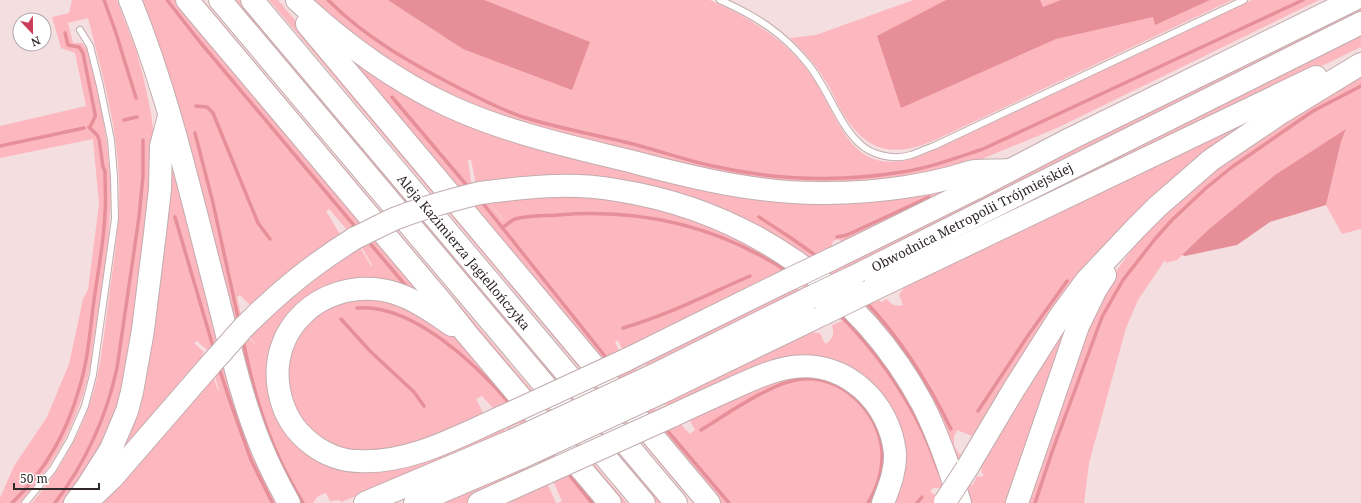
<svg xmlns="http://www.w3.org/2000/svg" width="1361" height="503" font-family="'Noto Serif',serif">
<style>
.green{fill:#fdb8bf;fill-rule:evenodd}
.water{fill:#e68f99}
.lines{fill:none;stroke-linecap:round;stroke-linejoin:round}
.stream{stroke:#e68f99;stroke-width:3.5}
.lane-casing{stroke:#c2acae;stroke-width:8}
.highway-casing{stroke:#c2acae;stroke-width:24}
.lane{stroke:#fff;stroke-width:6}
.highway{stroke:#fff;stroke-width:22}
.highway-bridge-casing{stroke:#c2acae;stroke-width:24;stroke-linecap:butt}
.highway-bridge{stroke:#fff;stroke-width:22}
.labels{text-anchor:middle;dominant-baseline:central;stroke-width:3;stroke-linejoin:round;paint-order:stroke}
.street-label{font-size:13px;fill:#2f2728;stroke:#fff}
</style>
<rect width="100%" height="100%" fill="#f4dedf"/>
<g class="green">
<path d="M72,0H117L136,50L144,80L151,113L155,144L137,330L115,424L67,503H32C63,467 86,425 97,378C103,349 106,319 110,289C116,247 122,205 118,163C114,113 100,66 88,18L68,23L73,43H82L88,50L100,101L107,144L111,186L109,236L91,362C81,416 57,463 20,503H0V498L14,466L47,417L69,364L83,299L88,290L99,204L93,139L0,158V126L86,106L75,53L61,48L52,17L69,13Z"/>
<path d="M137,0H180L440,309V310H438C418,297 395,286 371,284C313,281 263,333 274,391C278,412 289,432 306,445C324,460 347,467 370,466C416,465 460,439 501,422L506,433L508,432L504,422L505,421L481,395V397L476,398L485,418C450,433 413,452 375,454C350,456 325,449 307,431C264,387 286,311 346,298C371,292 396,299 418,311C457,331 485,365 513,398C542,433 570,470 602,503H558L562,501L553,481L560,478L550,466L531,474L529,469L539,465L519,423L509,428L511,434L341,502L339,500L330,501L326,493L318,496L313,503H297C257,436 240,359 221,284C196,188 173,92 137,0ZM329,209L361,246L372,265L371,266L358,244C317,269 280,299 247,335L259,347L246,336V337L237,297L240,295L251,306L292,269L341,236L326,211Z"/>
<path d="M194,0H203L627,503H618Z"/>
<path d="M233,0H239L663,503H657Z"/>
<path d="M269,0H278L702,503H693Z"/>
<path d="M311,0H710C744,15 776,34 800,61C843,108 842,190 930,152L1252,0H1319L1057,128L982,159L934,172L870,182L788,183L715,172L574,138L485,111L431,87L368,48Z"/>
<path d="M913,0H1232L935,140C896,157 868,154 844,115C837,104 832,91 825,80C816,65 803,51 790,38L816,35Z"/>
<path d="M1361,4V12L845,270L835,261Z"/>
<path d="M1361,30V47L864,287L881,302L887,299C891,305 896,307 903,305L899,295L905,286L1239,125L1241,126L1240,128C1184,167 1134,212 1091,265C1048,316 1015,375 982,433L979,431L972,436L957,430L954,436V445L958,452L963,457L972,486L977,476L981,477L984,475L981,472L982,465L980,464L1052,345L1079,306H1081L1082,308L1057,374L1013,503H969C927,332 789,202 612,180C566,174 521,177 476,184L471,160H468L471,182L503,220V219L485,198C523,192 561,189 599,193C771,212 911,336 953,503H947L943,489C938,488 934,486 930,491L935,495V503H891C895,493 899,483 901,471C909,410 856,355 795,360C766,362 739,379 713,391C699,398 683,405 670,413L690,434L695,430L687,415C720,399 755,377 791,372C844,365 892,409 890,462C889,476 884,490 878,503H721L337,47L340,46C426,116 517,140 622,167C694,185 764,201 838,200C869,200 901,196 932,189C940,187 949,185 958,183C964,181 971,178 977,178V181L851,242L850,240L840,241L839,239L833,241L831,248L824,251V253L860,283L858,281L868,276ZM784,271L842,321L832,325C835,333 832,341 825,344L820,333L809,332L715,374L663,399L666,406L655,410L636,369L646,364L649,370L699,345L801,291L791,283L644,355L645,358L630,365L620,353L615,342L618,340L624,354L767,284L765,280Z"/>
<path d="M1361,78V229L1342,234L1326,205L1341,142L1346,130L1208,230L1177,260L1166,263L1165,260L1138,300L1126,328L1089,463L1084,503H1024L1071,366L1107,284L1132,249L1162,215L1237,153L1332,93Z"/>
<path d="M167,144L278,503H98L213,375L218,391H219L208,351L197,341L194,343L204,352L201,356L204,358L107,469L114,450Z"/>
<path d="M526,467L531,477L471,503H438Z"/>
<path d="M546,481L556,503H496Z"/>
</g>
<g class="water">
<path d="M388,0H484L590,42L572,90L463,49Z"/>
<path d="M946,0H1040L1043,7L1061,0H1210L1155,25L1153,17L1056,39L901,108L877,36Z"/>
<path d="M1346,129L1341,142L1326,205L1270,222L1237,245L1185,256L1182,255L1208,230L1275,175Z"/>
</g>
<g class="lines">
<g class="stream">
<path d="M104,0L116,33L136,98"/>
<path d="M167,0L200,42L357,229"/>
<path d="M328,0C367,39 411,63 459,88C479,98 501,110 523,117C557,128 593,134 629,143C657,150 685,160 713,166C774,180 840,182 902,172C929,168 956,158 983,149L1303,0"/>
<path d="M65,33L68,45L79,47L83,53L95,114V117L90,127"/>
<path d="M392,97L469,188"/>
<path d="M196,106L207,107L213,113L258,223L270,239"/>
<path d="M124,120L137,117"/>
<path d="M195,133L213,203L239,322"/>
<path d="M0,146L84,128"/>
<path d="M481,201L608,360"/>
<path d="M175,217L214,350"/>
<path d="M759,217L791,238L818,257"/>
<path d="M503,227C507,225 511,220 515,219C528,215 544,216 558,215C641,208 718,226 788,272"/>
<path d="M837,237L847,235L929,197"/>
<path d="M368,241L406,286"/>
<path d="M865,301C901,339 928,382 951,429"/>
<path d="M357,308C413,303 478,366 512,406"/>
<path d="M839,314C874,349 902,388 923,432C929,445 934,459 939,472"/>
<path d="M341,319L370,351L414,392L424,406"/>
<path d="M623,328C666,316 708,294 750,276"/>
<path d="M243,340C255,400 271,451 303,503"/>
<path d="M219,368L231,404L251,460L272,502"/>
<path d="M978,411L1029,334L1067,281"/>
<path d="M665,428L729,503"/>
<path d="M701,430C727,414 772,382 802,379C842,375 879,412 882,451C883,470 878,487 868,503"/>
<path d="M567,472L592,503"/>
<path d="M12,503C44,472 67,432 79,389C88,361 90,330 94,300C98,271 104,242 105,213C106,199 105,185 105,171L103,167L99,139L97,135L89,127"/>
<path d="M55,503C86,462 106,419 117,368L139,217L143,176V140"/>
<path d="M917,503L922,497"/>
<path d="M1035,503L1052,452L1102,317L1123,280L1155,239L1172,220L1206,188L1232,167L1313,111L1361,86"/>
</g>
<defs>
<g id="lane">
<path d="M720,0C756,16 783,33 808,64C827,87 838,123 859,143C872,156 894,160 911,155C919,152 926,149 934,146L1244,0"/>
<path d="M25,503L53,469L70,440L85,406L93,375L115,219L114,177L111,140L100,86L90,46L80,30"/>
</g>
<g id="highway">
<path d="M130,0C169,95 191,196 217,295C230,346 241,398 261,446C269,466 279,485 289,503"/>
<path d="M187,0L444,305L466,333L610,503"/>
<path d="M220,0L644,503"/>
<path d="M252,0L676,503"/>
<path d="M297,0C342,42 390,78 447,105C507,133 573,147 637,163C698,179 761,194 825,193C852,193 879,191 905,187C920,185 935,182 950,178C958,176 967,172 976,171C987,170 999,171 1010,170"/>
<path d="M307,24L709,503"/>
<path d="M480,193C525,187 571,182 616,190C746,210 861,288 923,405C939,437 950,469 960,503"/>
<path d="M832,259L976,188L1070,139L1353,0"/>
<path d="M853,277L1361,23"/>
<path d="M870,291L1316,77"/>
<path d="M452,325C431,311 408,294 382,290C321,281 268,328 279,390C283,413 295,432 313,445C326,455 343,461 358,461C409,464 457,437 502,417"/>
<path d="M244,327C280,291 312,265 355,238"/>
<path d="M626,360L788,280"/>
<path d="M652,376L809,298"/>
<path d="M660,393L825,313"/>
<path d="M672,416C693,406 713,397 733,388C753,379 772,370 793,367C846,360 890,403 895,453C896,471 889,487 883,503"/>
<path d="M967,468L1014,389L1061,315L1086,281L1136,228L1158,206L1211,160L1282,112L1361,64"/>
<path d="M89,500L113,477L211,364"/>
<path d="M75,503L87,487L111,449L127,411L132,392L143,330L155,233L160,189L161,146L169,116"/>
<path d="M365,503L514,440"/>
<path d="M415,503L522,457"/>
<path d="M479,503L548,472"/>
<path d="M1017,503L1078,326L1096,289L1105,275"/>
</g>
</defs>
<use href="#lane" class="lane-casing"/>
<use href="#highway" class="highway-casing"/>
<use href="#lane" class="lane"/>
<use href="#highway" class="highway"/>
<defs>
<g id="highway-bridge">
<path d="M355,238C368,232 381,225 394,219C422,208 451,200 480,193"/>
<path d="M788,280L832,259"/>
<path d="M809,298L853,277"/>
<path d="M825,313L870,291"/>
<path d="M211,364L244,327"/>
<path d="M502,417L626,360"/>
<path d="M514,440L652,376"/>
<path d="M522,457L660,393"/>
<path d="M548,472L672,416"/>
<path d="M945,502L967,468"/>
</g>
</defs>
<use href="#highway-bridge" class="highway-bridge-casing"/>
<use href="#highway-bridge" class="highway-bridge"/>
</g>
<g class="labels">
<g class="street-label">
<text transform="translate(972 217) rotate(-27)">Obwodnica Metropolii Trójmiejskiej</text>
<text transform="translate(464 252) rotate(50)">Aleja Kazimierza Jagiellończyka</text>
</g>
</g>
<g transform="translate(32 32) rotate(158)"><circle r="19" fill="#ffffff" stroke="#aca9a9"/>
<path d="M0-3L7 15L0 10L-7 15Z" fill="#cb3c5a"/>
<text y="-6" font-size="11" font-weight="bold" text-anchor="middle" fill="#2f2728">N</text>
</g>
<path d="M14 483v6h85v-6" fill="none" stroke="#2f2728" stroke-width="2"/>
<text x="20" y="483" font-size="12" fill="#2f2728" stroke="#ffffff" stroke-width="3" paint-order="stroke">50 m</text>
</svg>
